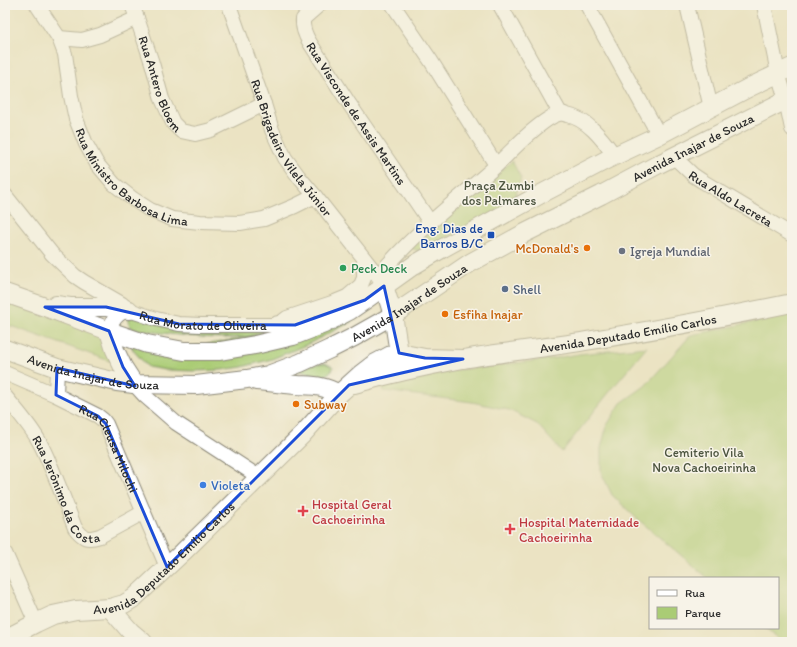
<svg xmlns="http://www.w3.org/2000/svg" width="797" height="647" font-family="Itim,sans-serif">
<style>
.green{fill:#aacc75;stroke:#6a7c50}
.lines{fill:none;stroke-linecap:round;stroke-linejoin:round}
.minor-casing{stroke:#8b8777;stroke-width:16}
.major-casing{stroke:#8b8777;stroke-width:20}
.minor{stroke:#fff;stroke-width:14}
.major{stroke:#fff;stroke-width:18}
.marked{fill:none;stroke:#1d4ed8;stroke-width:3;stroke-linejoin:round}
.transit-dot{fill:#1a4fb4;stroke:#f7f3e8;stroke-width:1.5}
.food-dot{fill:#e8710a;stroke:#f7f3e8;stroke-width:1.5}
.worship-dot{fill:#6b7280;stroke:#f7f3e8;stroke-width:1.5}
.leisure-dot{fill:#2e9e5b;stroke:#f7f3e8;stroke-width:1.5}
.service-dot{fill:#5c6f8a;stroke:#f7f3e8;stroke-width:1.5}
.shop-dot{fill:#3f7fe0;stroke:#f7f3e8;stroke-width:1.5}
.health-dot{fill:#e0444e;stroke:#f7f3e8;stroke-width:1.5}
.labels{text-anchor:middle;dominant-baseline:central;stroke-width:3;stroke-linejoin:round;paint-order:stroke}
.street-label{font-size:13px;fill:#2b2b2b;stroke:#f7f3e8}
.park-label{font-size:13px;fill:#4b533e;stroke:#f7f3e8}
.transit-label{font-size:13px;fill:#164399;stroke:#f7f3e8;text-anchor:end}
.food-label{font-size:13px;fill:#c56008;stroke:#f7f3e8;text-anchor:start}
.worship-label{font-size:13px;fill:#5b616d;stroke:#f7f3e8;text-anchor:start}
.leisure-label{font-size:13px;fill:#27864d;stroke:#f7f3e8;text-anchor:start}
.service-label{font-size:13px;fill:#4e5e75;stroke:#f7f3e8;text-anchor:start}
.shop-label{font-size:13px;fill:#366cbe;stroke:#f7f3e8;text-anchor:start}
.health-label{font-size:13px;fill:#be3a42;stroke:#f7f3e8;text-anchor:start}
</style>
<rect width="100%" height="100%" fill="#f7f3e8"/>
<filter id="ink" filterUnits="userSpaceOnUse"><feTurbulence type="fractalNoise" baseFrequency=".025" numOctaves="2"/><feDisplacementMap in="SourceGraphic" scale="8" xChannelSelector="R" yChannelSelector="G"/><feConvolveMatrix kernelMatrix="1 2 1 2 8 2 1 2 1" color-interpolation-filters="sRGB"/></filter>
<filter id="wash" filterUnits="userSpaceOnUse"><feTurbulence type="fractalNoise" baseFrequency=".012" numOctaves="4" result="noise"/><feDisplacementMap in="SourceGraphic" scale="16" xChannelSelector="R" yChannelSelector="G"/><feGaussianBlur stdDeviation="0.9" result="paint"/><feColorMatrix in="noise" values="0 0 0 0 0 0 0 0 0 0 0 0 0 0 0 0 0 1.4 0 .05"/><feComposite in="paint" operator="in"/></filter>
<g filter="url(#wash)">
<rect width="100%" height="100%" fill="#ebe3c3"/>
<g class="green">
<path d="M512,161L521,178L513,202L421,252L411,248Z"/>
<path d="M5,299L105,333L121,365L5,324Z"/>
<path d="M329,312C309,320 289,326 268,331C260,333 252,336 244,337C207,340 170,334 133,329L129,324V317L180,323L284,321Z"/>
<path d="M792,314V642H783L764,628H778V578H708L634,516L612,495L601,472V448L607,425L621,403L645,386L691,335Z"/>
<path d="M350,320L351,322L306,345L272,359L242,367L221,370L195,371L166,370L148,367L133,350L131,343L168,351Z"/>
<path d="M647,347L607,395L562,452L537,424L509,410L472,402L384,391L381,385L456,370L550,359L579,354Z"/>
<path d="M325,363L333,367L332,371L324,376L295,370L310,365Z"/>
</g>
</g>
<g filter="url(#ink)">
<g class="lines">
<defs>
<g id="minor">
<path id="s1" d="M37,5L59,38L65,54L71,96L76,119L86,144L97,164L114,184L133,199L150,210L172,219L200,222L240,223L264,219L295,206L315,196"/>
<path id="s2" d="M229,5L264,104L272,130L285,158L299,177L315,196L378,276L384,286"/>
<path id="s3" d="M319,5L303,19C302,28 305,35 310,43L350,105L430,222"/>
<path d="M393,5L431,61L496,165"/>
<path d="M500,5L560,113"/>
<path d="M587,5L659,135"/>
<path d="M687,5L711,108"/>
<path d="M764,5L778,73L786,100L792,129"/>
<path id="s4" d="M137,18L152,63L162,99L173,123L181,131L195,134L211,130L264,104"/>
<path d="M59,38L82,40L100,35L137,18L132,5"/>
<path id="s5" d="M673,156L693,175L702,181L792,235"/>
<path id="s6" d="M5,195L52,254L75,276L84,282L122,304L129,310L156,319L179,324L201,325H278L287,318L335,302L347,297L361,285L364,278V259"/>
<path d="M378,276C394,257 412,239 431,222C453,202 476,184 498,164C511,151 542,118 559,114C561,113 565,114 567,115C588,119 603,140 615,156"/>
<path d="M109,331C111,321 118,312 129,310"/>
<path id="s7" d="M5,373L56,395L98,416L103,420L106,424L167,567"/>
<path d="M134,384L145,396L176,423L259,477"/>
<path d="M56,395L57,368"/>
<path id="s8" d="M5,396C17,411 31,426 40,443C54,470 64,500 75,528C84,539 87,540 100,536L144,512"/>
<path d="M5,553L36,623"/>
</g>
<g id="major">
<path d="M384,286L393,315L399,353L395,361L392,362"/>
<path d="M5,293L45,307L109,331L147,344L184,351H220L255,345L293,336L324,324L349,311L365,300L414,265L443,248L541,194L608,159L659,135L750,87L792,67"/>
<path d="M56,305L70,307H106L129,310"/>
<path d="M278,325H295L306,322"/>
<path d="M109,331L115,350L123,367L134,384"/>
<path id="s9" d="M5,349L57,368L117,382L134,384L196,385L247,379L268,375L300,363L330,349L354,337L393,315L470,263L523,234L601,195L657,165L792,97"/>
<path d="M256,381C270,382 283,384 297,385C314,386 323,385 339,394"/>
<path id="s10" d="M354,384C390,374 426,366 463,359C504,352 545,348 586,341C655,330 724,317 792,303"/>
<path d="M110,608L131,632L143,642"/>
<path id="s11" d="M5,639L36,623L53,615L76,610L110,608L124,604L134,598L183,552L302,435L339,394L361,374L374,364L391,355L399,353L425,358L463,359"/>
</g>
</defs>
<use href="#minor" class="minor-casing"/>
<use href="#major" class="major-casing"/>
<use href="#minor" class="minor"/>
<use href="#major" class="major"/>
</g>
</g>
<path d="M0 0H797V647H0ZM384,286L399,353L425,358L463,359L349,385L167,567L106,424L98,416L56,395L57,368L135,386L123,367L109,331L45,307H106L179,324L295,325L365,300Z" fill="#ebe3c3" fill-opacity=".55" fill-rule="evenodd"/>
<path class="marked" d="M384,286L399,353L425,358L463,359L349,385L167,567L106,424L98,416L56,395L57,368L135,386L123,367L109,331L45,307H106L179,324L295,325L365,300Z"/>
<rect class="transit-dot" x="487" y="231" width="8" height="8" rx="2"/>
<g class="food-dot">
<circle cx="587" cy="248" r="4"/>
<circle cx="445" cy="314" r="4"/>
<circle cx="296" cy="404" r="4"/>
</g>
<circle class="worship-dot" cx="622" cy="251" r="4"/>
<circle class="leisure-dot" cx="343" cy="268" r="4"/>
<circle class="service-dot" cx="505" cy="289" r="4"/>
<circle class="shop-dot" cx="203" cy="485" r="4"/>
<g class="health-dot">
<path d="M301 505h4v4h4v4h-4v4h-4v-4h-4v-4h4z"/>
<path d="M508 523h4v4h4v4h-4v4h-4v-4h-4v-4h4z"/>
</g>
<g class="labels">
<g class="street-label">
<text stroke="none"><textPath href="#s4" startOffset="70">Rua Antero Bloem</textPath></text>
<text stroke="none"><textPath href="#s3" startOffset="131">Rua Visconde de Assis Martins</textPath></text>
<text stroke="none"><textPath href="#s2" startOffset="157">Rua Brigadeiro Vilela Júnior</textPath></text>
<text stroke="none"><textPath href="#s9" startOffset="752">Avenida Inajar de Souza</textPath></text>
<text stroke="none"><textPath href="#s1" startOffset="208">Rua Ministro Barbosa Lima</textPath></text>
<text stroke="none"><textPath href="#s5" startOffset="72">Rua Aldo Lacreta</textPath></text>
<text stroke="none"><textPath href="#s9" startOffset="428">Avenida Inajar de Souza</textPath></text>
<text stroke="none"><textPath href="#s6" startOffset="247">Rua Morato de Oliveira</textPath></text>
<text stroke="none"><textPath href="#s10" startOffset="279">Avenida Deputado Emílio Carlos</textPath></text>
<text stroke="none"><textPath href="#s9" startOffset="92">Avenida Inajar de Souza</textPath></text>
<text stroke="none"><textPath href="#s7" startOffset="135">Rua Cleusa Milochi</textPath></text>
<text stroke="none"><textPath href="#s8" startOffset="115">Rua Jerônimo da Costa</textPath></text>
<text stroke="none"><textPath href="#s11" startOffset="184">Avenida Deputado Emílio Carlos</textPath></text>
</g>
<g class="park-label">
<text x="499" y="185">Praça Zumbi<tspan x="499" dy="15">dos Palmares</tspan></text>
<text x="704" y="452">Cemiterio Vila<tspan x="704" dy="15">Nova Cachoeirinha</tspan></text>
</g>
<g class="transit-label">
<text x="483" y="228">Eng. Dias de<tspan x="483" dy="15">Barros B/C</tspan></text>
</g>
<g class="food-label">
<text x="579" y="248" text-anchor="end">McDonald's</text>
<text x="453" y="314">Esfiha Inajar</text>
<text x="304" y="404">Subway</text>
</g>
<g class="worship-label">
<text x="630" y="251">Igreja Mundial</text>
</g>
<g class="leisure-label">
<text x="351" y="268">Peck Deck</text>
</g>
<g class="service-label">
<text x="513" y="289">Shell</text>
</g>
<g class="shop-label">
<text x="211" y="485">Violeta</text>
</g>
<g class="health-label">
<text x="312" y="504">Hospital Geral<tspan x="312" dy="15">Cachoeirinha</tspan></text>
<text x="519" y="522">Hospital Maternidade<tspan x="519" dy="15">Cachoeirinha</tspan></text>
</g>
</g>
<rect width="797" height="647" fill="none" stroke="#f7f3e8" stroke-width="20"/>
<rect x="649" y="577" width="130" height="52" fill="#f7f3e8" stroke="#a5a39c"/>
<rect x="657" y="590" width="20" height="6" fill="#ffffff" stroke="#a5a39c"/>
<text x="685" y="597" font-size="12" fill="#2b2b2b">Rua</text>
<rect x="657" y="607" width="20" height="12" fill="#aacc75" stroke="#a5a39c"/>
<text x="685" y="617" font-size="12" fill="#2b2b2b">Parque</text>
</svg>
